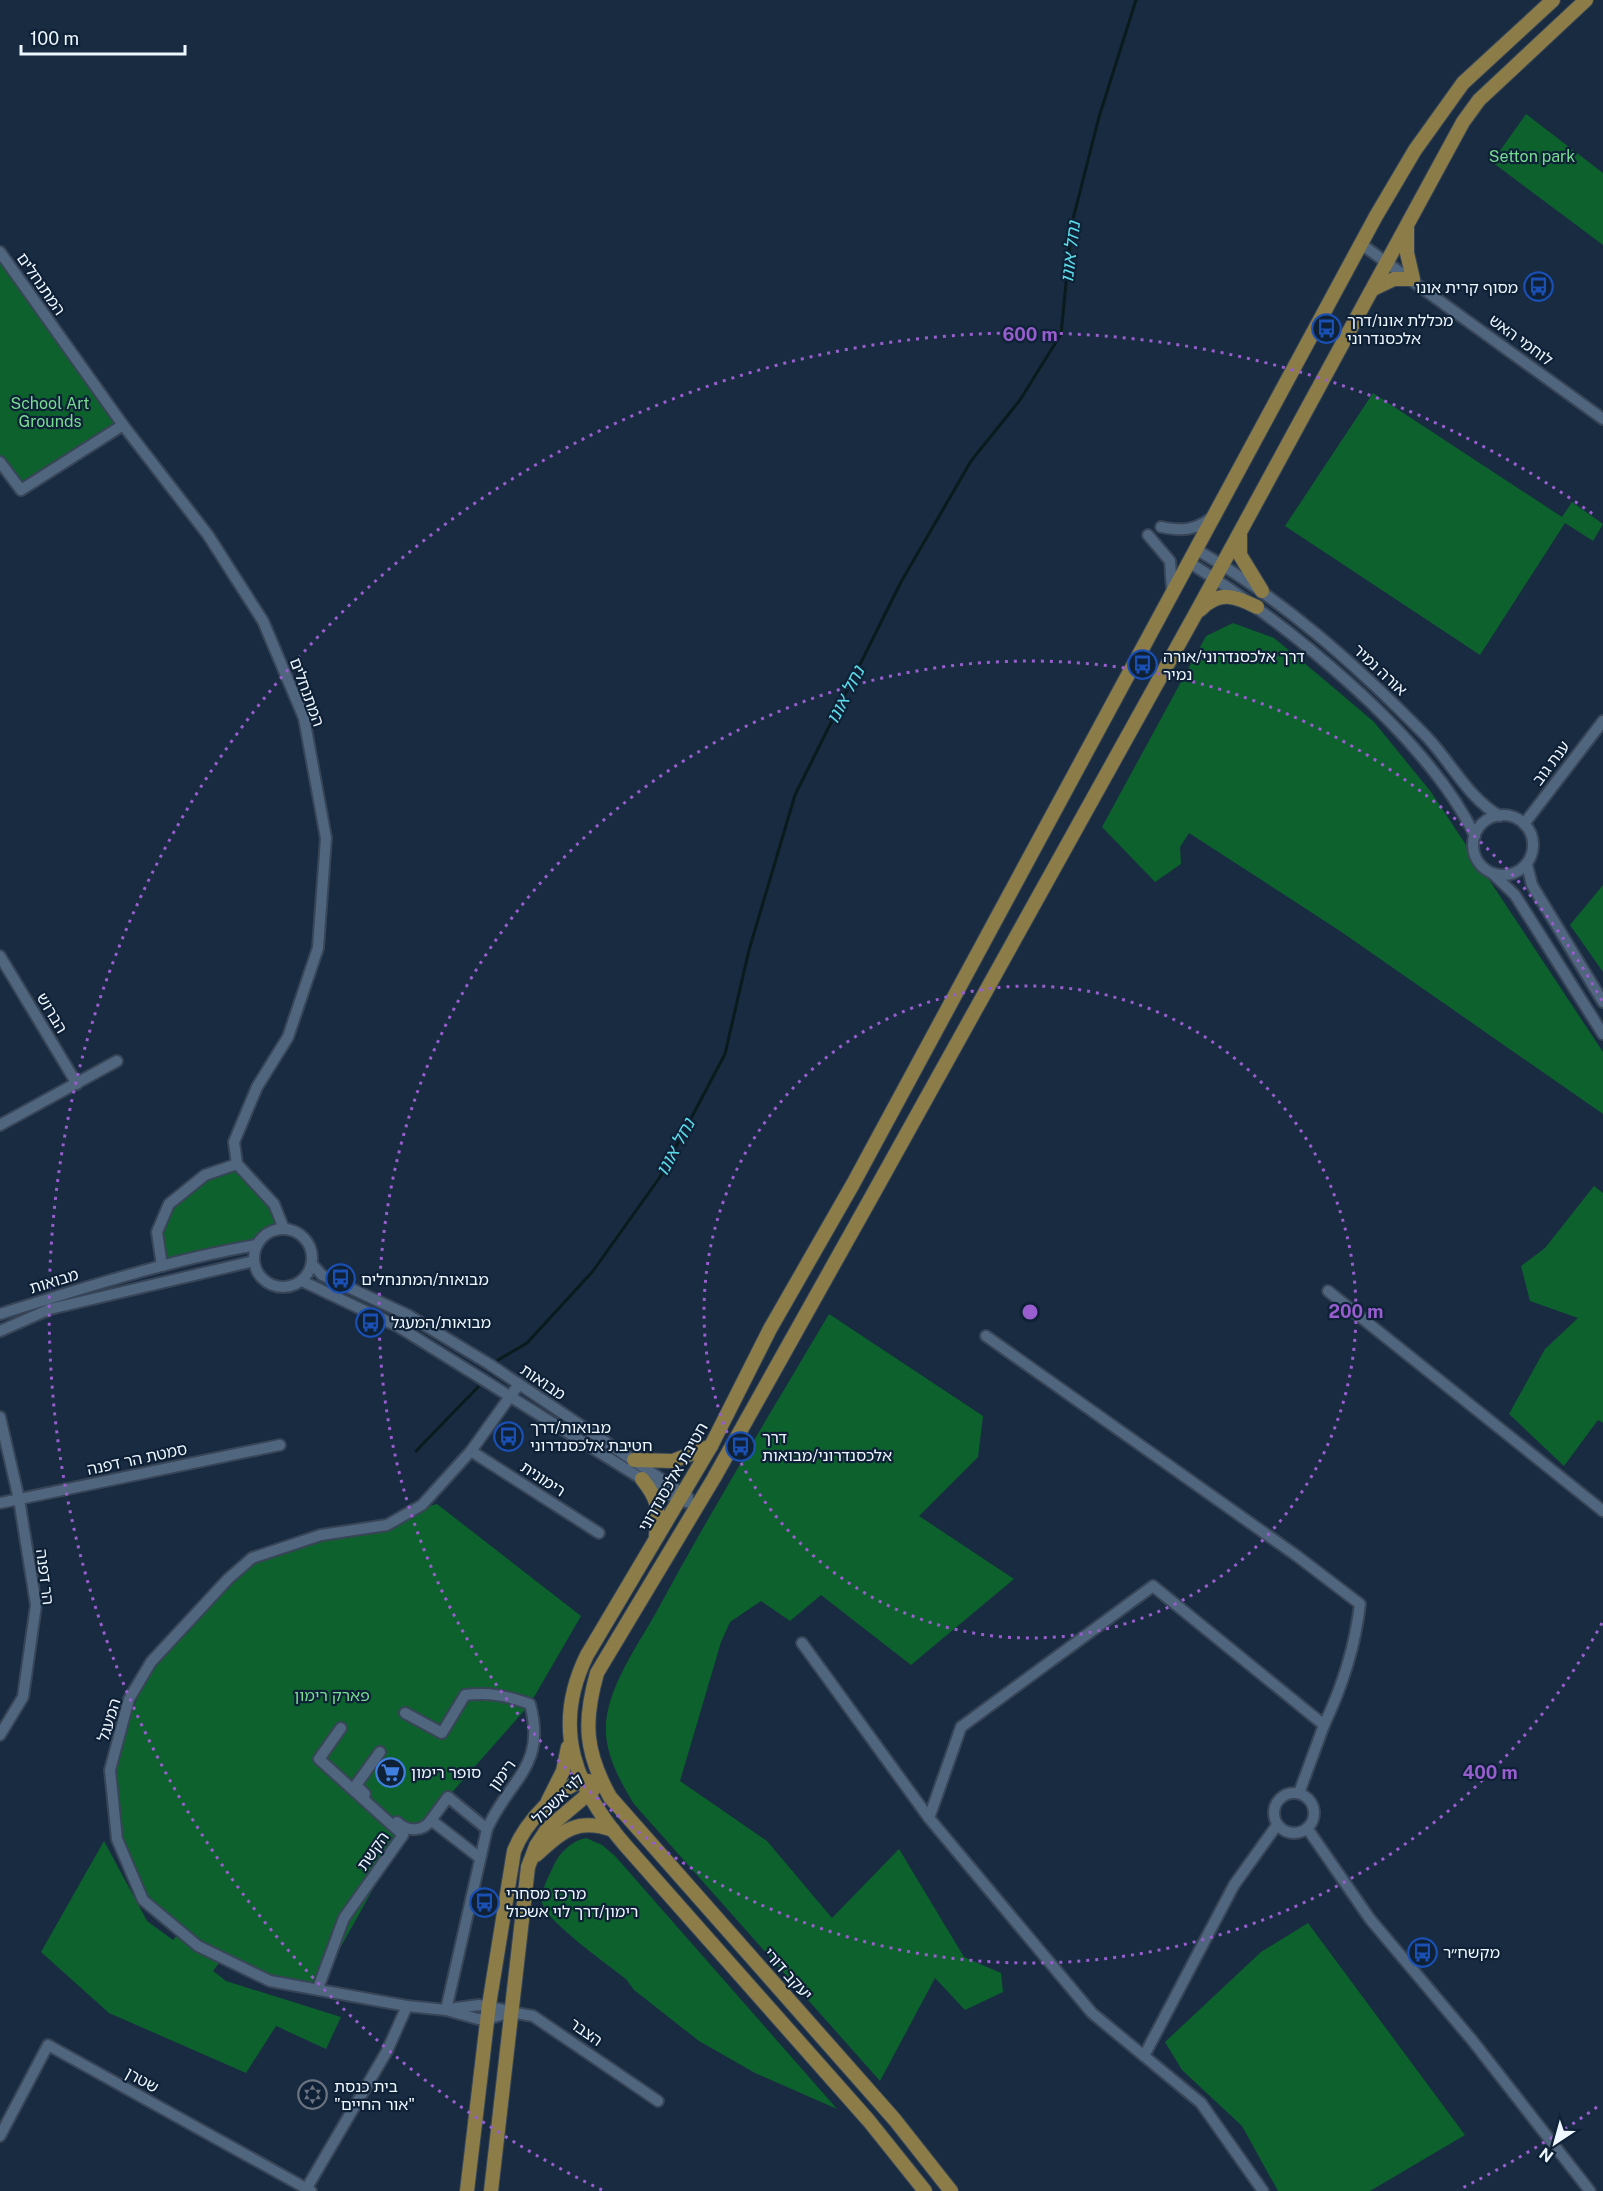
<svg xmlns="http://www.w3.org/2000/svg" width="1603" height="2191" font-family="'Public Sans','Noto Sans Hebrew',sans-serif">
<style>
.green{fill:#0d612d}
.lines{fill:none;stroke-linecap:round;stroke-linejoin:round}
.stream{stroke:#0a1b1d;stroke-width:3}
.minor-casing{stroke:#374557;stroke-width:14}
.major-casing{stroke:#374557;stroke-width:16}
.minor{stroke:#50657e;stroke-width:10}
.major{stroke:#8c7d48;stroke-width:14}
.ring{fill:none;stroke:#985ecf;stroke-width:3;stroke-dasharray:3 6}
.labels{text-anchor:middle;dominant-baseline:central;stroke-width:4.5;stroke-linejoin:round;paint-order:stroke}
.park-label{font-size:16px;fill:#78dc91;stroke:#0e2136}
.street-label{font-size:16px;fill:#eef6ff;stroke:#0e2136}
.poi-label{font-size:16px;fill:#eef6ff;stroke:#0e2136;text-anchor:start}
.water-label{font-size:18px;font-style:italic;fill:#5bdcea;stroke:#0e2136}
.centre{fill:#985ecf;stroke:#0e2136;stroke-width:3}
.ring-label{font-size:18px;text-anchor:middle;font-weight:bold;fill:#985ecf;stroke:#0e2136;stroke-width:4.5;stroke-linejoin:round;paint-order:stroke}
</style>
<rect width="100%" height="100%" fill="#182b41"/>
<g class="green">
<path d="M1526,114L1603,173V245L1492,162Z"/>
<path d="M0,257L123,425L21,490L0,461Z"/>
<path d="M1373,393L1562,517L1572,502L1603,524L1593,541L1565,523L1480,655L1285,526Z"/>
<path d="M1233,623L1274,638L1321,677L1374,722L1431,792L1603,1052V1114L1340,931L1189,833L1180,847L1181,864L1155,882L1102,827L1206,636Z"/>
<path d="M1603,885V972L1570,925Z"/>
<path d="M237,1164L274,1204L284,1229L270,1232L257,1245L162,1266L157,1232L169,1204L205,1175Z"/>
<path d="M1594,1186L1603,1193V1423L1598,1420L1564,1466L1509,1414L1545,1349L1578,1318L1530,1301L1521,1266L1545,1248Z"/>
<path d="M829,1314L983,1416L978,1457L919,1516L1014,1579L911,1665L821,1595L790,1621L761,1601L730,1622L721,1642L680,1781L767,1841L832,1918L899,1849L964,1957L1001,1973L1003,1992L965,2010L935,1978L880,2081L634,1804C618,1778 601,1747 607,1715C614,1677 640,1642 658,1609C712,1509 771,1412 829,1314Z"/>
<path d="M437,1504L581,1616L530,1704L448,1797L431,1820L403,1835L318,1988L270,1981L223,1958L213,1971L226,1981L341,2017L326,2049L276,2026L246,2073L109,2013L41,1952L104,1841L147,1921L173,1940L180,1931L143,1900L117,1839L110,1770L151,1662L252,1558Z"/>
<path d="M586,1838L602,1845L615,1856L837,2109L755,2073L699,2041L634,1990L626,1979C610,1966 544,1920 542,1902C541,1889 548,1878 553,1867C559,1853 571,1841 586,1838Z"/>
<path d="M1308,1923L1465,2135L1370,2191H1278L1242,2126L1182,2070L1165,2042L1261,1952Z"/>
</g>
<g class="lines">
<g class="stream">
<path d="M498,1360L527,1343L593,1271L660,1177L725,1054L749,950L795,795L901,582L971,461L1020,400L1061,334L1072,223L1099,117L1136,0"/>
<path d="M416,1451L478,1387"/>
</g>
<defs>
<g id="minor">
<path d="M1361,244L1603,419"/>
<path d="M0,252L123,425L208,535L263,621L304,718L326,838L318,948L288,1037L257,1087L234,1142L237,1164L274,1204L284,1229"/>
<path d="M0,462L21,490L123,425"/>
<path d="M1161,527C1180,531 1195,531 1211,518"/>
<path d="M1148,535L1170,561L1172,590"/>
<path d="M1197,550C1282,599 1354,663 1423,733C1449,758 1467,798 1500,816"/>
<path d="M1190,563C1285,622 1426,734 1475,836"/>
<circle cx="1503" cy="845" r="30"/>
<path d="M1524,824L1603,721"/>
<path d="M1527,865L1532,885L1603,1002"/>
<path d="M1493,874L1515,895L1603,1034"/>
<path d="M0,956L77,1084"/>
<path d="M0,1125L117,1061"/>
<circle cx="283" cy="1258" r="29"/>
<path d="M312,1264L322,1275L408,1315L489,1364L688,1497"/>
<path d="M162,1266L157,1232L169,1204L205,1175L237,1164"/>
<path d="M302,1281L399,1327L642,1479L679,1500L698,1505"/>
<path d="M1328,1291L1603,1511"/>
<path d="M0,1314C84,1288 169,1260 257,1245"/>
<path d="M0,1331L50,1309L254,1261"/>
<path d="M986,1336L1297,1556L1360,1604C1355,1648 1343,1685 1324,1725"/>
<path d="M519,1384L471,1451L422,1505L387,1525L321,1535L252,1558L228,1579L151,1662L129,1699L110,1770L117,1839L143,1900L198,1946L270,1981L407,2006L446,2010L478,2019H488L510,2012L533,2016L658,2101"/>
<path d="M0,1417L19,1499L36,1605L23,1697L0,1735"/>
<path d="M471,1451L599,1533"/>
<path d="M0,1503L280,1445"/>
<path d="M802,1643L929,1818L1092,2013L1201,2103L1263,2191"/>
<path d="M405,1713L442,1733L465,1695C490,1692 507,1696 530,1704C547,1767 509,1779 487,1829L446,2010"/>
<circle cx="1294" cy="1813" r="20"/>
<path d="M365,1794L356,1785L380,1752"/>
<path d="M929,1818L961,1727L1153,1586L1324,1725L1299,1793"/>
<path d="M397,1822C407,1832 423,1832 431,1820"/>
<path d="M1307,1828L1370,1919L1472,2040L1590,2191"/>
<path d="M480,1858L431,1820L448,1797L487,1829"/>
<path d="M318,1988L344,1918L403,1835L319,1759L341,1728"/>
<path d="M449,2009L479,2005L510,2011"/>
<path d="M1144,2056L1234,1885L1277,1825"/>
<path d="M0,2136L48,2045L311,2191"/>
<path d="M305,2191L387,2051L407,2006"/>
</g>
<g id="major">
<path d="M1373,289L1394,279H1413L1407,253V228"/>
<path d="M1240,535V555L1262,591"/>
<path d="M1200,610C1219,590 1235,596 1257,607"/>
<path d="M634,1460L673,1461L711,1446"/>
<path d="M642,1479C659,1500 659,1508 656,1535"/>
<path d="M548,1801L563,1771L568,1747"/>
<path d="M536,1855C562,1832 576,1817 613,1830"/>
<path d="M467,2191L489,2005L514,1851C524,1825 560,1782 589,1781"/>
<path d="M491,2191L528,1867L536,1846L548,1828L594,1789"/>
<path d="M925,2191L869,2121L625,1845C575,1787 551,1728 587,1655L711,1446L770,1329L853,1184L1376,216L1415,150L1463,83L1553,0"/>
<path d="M951,2191L895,2120L610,1797C585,1752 583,1722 597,1673L714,1478L872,1196L1196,613L1463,122L1479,100L1586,0"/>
</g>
</defs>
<use href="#minor" class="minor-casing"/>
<use href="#major" class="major-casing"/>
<use href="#minor" class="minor"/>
<use href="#major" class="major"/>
</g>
<g class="ring">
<circle cx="1030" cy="1312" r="326"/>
<path d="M1602 1623A651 651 0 1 1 1602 1001"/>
<path d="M1597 2107A977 977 0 0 1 1458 2190M602 2190A977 977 0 1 1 1597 517"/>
</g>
<defs>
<symbol id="bus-ring" viewBox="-11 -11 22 22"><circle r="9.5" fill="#0e2136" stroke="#1a4fb4" stroke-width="1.5"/><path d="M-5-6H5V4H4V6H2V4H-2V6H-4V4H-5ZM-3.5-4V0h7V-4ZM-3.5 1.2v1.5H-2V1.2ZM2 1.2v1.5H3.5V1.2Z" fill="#1a4fb4"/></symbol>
<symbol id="supermarket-ring" viewBox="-11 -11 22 22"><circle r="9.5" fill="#0e2136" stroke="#3f7fe0" stroke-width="1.5"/><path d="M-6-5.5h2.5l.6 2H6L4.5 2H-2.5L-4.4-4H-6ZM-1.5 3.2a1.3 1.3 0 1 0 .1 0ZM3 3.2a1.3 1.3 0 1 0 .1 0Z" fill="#3f7fe0"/></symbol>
<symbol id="synagogue-ring" viewBox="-11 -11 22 22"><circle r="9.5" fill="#0e2136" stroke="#6b7280" stroke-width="1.5"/><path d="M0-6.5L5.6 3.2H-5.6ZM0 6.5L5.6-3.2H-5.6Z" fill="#6b7280"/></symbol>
</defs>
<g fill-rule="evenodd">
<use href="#bus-ring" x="1522" y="270" width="33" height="33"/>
<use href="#bus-ring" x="1310" y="312" width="33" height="33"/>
<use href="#bus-ring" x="1126" y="648" width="33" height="33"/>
<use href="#bus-ring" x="324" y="1262" width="33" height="33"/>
<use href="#bus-ring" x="354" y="1306" width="33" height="33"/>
<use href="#bus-ring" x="492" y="1420" width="33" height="33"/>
<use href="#bus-ring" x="724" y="1430" width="33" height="33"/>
<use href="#supermarket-ring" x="374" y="1756" width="33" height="33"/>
<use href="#bus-ring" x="468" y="1886" width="33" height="33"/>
<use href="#bus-ring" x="1406" y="1936" width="33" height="33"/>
<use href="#synagogue-ring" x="296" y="2078" width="33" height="33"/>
</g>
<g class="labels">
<g class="park-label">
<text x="1532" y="156">Setton park</text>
<text x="50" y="403">School Art<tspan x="50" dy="18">Grounds</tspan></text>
<text x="332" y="1695">פארק רימון</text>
</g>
<g class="street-label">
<text transform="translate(41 284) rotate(55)">המתנחלים</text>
<text transform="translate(1521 340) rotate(36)">לוחמי האש</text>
<text transform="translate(1380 670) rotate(43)">אורה נמיר</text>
<text transform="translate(307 692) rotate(70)">המתנחלים</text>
<text transform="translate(1551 763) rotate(-53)">ענת גוב</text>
<text transform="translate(52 1013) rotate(59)">הברוש</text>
<text transform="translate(54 1281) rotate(-17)">מבואות</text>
<text transform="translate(543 1382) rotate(34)">מבואות</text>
<text transform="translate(137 1459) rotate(-12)">סמטת הר דפנה</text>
<text transform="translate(673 1477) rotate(-60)">חטיבת אלכסנדרוני</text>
<text transform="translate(543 1479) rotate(33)">רימונית</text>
<text transform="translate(45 1577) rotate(83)">הר דפנה</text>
<text transform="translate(109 1720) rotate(-73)">המעגל</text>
<text transform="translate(502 1775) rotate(-54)">רימון</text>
<text transform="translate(558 1799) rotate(-44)">לוי אשכול</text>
<text transform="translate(373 1851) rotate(-55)">הקשת</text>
<text transform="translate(788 1974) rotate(48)">יעקב דורי</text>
<text transform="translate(586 2032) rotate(35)">הצבר</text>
<text transform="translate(142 2080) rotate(29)">שטרן</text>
</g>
<g class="poi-label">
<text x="1518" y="287" text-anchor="end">מסוף קרית אונו</text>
<text x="1347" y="320">מכללת אונו/דרך<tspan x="1347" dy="18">אלכסנדרוני</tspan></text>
<text x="1163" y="656">דרך אלכסנדרוני/אורה<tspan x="1163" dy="18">נמיר</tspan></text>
<text x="361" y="1279">מבואות/המתנחלים</text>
<text x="391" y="1322">מבואות/המעגל</text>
<text x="530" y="1427">מבואות/דרך<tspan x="530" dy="18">חטיבת אלכסנדרוני</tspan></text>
<text x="762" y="1437">דרך<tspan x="762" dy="18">אלכסנדרוני/מבואות</tspan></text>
<text x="411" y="1772">סופר רימון</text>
<text x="506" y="1893">מרכז מסחרי<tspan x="506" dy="18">רימון/דרך לוי אשכול</tspan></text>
<text x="1443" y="1952">מקשח״ר</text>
<text x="334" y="2086">בית כנסת<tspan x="334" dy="18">"אור החיים"</tspan></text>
</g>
<g class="water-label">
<text transform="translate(1070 252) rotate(-83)">נחל אונו</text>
<text transform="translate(845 695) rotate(-63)">נחל אונו</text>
<text transform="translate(675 1147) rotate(-62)">נחל אונו</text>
</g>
</g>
<circle cx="1030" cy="1312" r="9" class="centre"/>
<g class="ring-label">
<text x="1030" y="341">600 m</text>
<text x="1356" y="1318">200 m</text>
<text x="1490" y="1779">400 m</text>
</g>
<g transform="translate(1555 2143) rotate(216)" stroke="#0e2136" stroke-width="4.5" paint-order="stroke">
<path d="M0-4.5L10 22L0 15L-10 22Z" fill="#eef6ff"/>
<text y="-9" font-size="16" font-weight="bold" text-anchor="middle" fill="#eef6ff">N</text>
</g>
<path d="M21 45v9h164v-9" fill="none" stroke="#eef6ff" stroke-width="3"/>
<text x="30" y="45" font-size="18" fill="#eef6ff" stroke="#0e2136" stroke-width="4.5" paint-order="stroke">100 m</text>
</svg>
